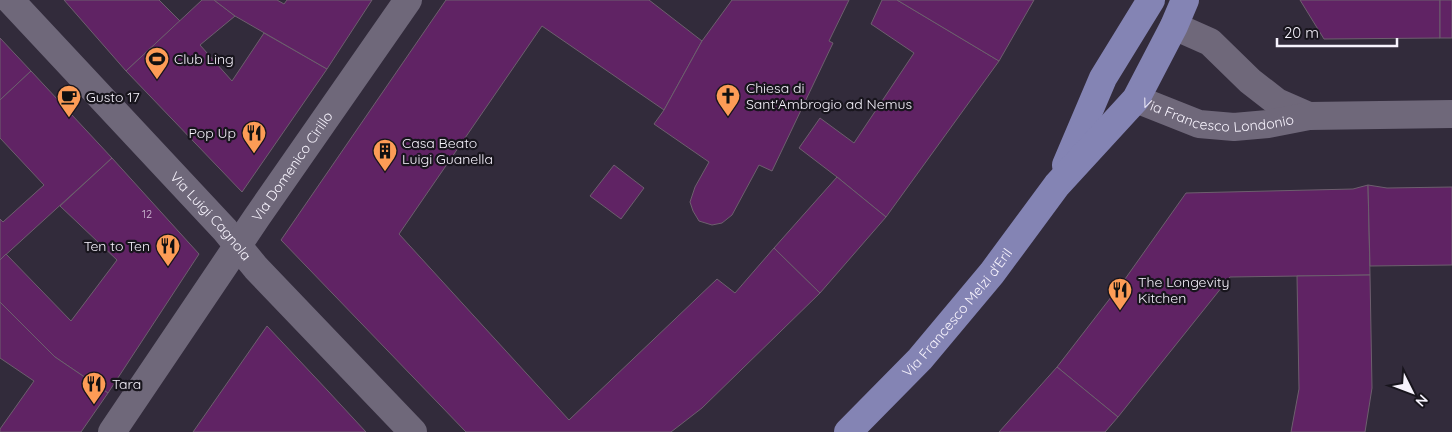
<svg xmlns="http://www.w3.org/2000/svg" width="1452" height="432" font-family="Quicksand,sans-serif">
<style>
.building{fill:#602364;stroke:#6d5f6e}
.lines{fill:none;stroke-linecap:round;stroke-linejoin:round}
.minor{stroke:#6f687a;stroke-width:28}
.major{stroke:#8484b4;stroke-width:28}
.labels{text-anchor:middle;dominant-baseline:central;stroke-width:4.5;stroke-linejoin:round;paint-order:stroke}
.number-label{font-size:11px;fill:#d1bfd7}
.poi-label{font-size:14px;fill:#f7f3fd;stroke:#18151d;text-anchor:start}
.street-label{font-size:14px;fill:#f7f3fd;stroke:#18151d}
</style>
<rect width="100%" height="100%" fill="#322b3b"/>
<g class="building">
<path d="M64,0H159L180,21L126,71Z"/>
<path d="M202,0H214L235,16L200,45L232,81L264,33L327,69L242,192L126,71Z"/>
<path d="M214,0H277L284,4L287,0H372L327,69L235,16Z"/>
<path d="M446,0H649L702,41L664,110L542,26L399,234L569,420L717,279L735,293L774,248L820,293L702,408L671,432H466L281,240Z"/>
<path d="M732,0H849L829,41L833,43L772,171L759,165L732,215L722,223L712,225L699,221L693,211L690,202L695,187L709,162L654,124L664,110L702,41Z"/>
<path d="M882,0H897L999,61L886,217L837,177L799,148L820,118L854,143L914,53L871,24Z"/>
<path d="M897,0H1034L999,61Z"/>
<path d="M1300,0H1440V38L1324,39Z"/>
<rect x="1440" y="0" width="12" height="38"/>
<path d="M0,38L31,71L0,100Z"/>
<path d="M31,71L112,158L0,260V219L3,222L44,185L0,138V100Z"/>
<path d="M112,158L199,254L108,393L55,357L0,302V260L6,254L71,321L117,260L60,206Z"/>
<path d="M614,165L644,188L621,219L590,196Z"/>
<path d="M837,177L886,217L820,293L774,248Z"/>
<path d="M1368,185L1370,275L1230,277L1118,417L1057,367L1125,279L1186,193L1353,189Z"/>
<path d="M1368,185L1387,188L1452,187V265L1370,266Z"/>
<path d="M1370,275L1372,388L1365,432H1291L1299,389L1297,276Z"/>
<path d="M0,302L55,357L108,393L81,432H0V429L34,381L0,358Z"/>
<path d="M267,326L328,391L366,432H193Z"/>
<path d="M1057,367L1118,417L1105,432H999Z"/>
</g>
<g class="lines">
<g class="minor">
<path id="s1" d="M10,0L225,230L256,268L413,432"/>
<path d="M1174,26L1210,42L1250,81L1277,102L1309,116"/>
<path id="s2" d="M1136,99L1199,124L1234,127L1268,124L1309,116L1452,114"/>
<path id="s3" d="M112,432L257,217L408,0"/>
</g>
<g class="major">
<path d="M1066,165L1103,78L1151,0"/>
<path id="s4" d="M848,432L920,359L992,273L1057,185L1136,99L1174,26L1185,0"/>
</g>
</g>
<defs>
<symbol id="stadium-pin" viewBox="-11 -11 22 30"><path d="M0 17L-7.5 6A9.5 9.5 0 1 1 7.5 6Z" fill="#fd9c56" stroke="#18151d"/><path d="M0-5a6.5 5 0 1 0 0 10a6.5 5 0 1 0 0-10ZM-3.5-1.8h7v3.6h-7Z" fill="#111"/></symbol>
<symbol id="church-pin" viewBox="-11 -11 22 30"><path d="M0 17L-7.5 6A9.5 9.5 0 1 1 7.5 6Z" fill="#fd9c56" stroke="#18151d"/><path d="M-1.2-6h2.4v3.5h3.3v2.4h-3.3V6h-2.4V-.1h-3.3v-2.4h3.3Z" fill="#111"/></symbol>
<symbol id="cafe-pin" viewBox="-11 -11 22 30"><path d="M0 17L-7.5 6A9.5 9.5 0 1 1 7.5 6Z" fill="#fd9c56" stroke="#18151d"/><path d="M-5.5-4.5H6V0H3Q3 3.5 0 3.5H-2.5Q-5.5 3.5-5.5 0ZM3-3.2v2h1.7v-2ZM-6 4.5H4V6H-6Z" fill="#111"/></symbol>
<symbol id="restaurant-pin" viewBox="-11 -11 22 30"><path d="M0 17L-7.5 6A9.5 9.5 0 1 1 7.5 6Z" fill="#fd9c56" stroke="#18151d"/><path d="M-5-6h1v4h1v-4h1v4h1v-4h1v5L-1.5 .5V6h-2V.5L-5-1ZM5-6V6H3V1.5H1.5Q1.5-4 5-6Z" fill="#111"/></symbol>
<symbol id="building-pin" viewBox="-11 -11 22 30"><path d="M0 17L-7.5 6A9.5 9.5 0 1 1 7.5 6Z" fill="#fd9c56" stroke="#18151d"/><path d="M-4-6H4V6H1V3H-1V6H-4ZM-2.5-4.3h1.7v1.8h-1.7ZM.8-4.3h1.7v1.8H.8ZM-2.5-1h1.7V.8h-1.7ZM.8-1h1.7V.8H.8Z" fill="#111"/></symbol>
</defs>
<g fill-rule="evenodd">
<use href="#stadium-pin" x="143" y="45" width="28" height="38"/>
<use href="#church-pin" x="714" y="82" width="28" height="38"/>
<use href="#cafe-pin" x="55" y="83" width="28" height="38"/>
<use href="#restaurant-pin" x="240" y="119" width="28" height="38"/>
<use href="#building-pin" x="371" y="137" width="28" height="38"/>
<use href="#restaurant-pin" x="154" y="232" width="28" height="38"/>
<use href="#restaurant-pin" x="1106" y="276" width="28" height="38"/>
<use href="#restaurant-pin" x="80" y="370" width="28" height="38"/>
</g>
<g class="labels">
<g class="number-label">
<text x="147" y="214">12</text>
</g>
<g class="poi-label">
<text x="174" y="59">Club Ling</text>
<text x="746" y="88">Chiesa di<tspan x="746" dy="16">Sant'Ambrogio ad Nemus</tspan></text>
<text x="86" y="97">Gusto 17</text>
<text x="236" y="133" text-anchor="end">Pop Up</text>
<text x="402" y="143">Casa Beato<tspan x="402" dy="16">Luigi Guanella</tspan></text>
<text x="150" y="246" text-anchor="end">Ten to Ten</text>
<text x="1138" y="282">The Longevity<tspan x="1138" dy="16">Kitchen</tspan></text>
<text x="112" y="384">Tara</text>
</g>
<g class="street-label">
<text stroke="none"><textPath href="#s2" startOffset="85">Via Francesco Londonio</textPath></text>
<text stroke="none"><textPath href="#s3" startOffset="321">Via Domenico Cirillo</textPath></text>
<text stroke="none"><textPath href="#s1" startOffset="295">Via Luigi Cagnola</textPath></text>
<text stroke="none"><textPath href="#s4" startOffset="162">Via Francesco Melzi d'Eril</textPath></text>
</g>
</g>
<g transform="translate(1412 392) rotate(132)" stroke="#18151d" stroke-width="4" paint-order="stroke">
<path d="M0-4L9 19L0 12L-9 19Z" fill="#f7f3fd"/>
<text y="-8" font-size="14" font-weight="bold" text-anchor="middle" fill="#f7f3fd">N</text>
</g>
<path d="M1277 38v8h120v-8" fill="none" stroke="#f7f3fd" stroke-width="2.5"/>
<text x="1284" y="38" font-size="15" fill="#f7f3fd" stroke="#18151d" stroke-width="4" paint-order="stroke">20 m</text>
</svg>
